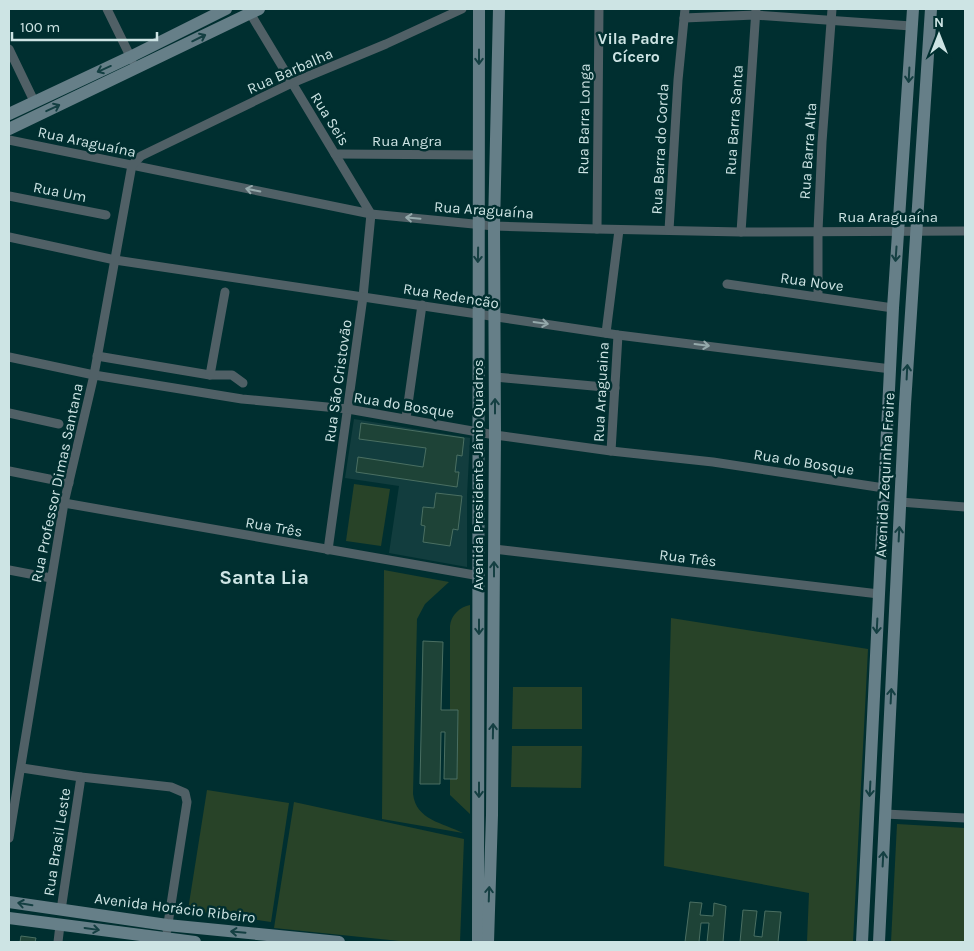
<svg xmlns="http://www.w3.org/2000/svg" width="974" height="951" font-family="Karla,sans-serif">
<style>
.built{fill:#123d3e}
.grass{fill:#284328}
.building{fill:#1e4337;stroke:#4a6f62}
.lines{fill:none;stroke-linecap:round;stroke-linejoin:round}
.street{stroke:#506066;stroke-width:9}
.secondary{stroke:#667f88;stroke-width:12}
.oneway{stroke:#143f42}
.oneway2{stroke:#95a9ab}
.labels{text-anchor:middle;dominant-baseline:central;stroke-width:5;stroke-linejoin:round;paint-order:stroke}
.street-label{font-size:15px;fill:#cde4e4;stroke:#002f30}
.neighbourhood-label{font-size:16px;font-weight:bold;fill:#cde4e4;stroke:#002f30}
.district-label{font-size:20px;font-weight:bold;fill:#cde4e4;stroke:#002f30}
</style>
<rect width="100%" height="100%" fill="#002f30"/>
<path class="built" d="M354,419L470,438L467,495V567L389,553L399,486L345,478Z"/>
<g class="grass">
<path d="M354,484L390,489L381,546L346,541Z"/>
<path d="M384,570L449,582L425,604L417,619L413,794C416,820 443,823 463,833L382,819Z"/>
<path d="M470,605V814L450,795V779H457L458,711L450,710V626C451,615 460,607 470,605Z"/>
<path d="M671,618L868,649L853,942H807L809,893L664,866Z"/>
<path d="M513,687H582V729H512Z"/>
<path d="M512,746H582L581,788L511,787Z"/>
<path d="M207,790L289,803L271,922L188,910Z"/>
<path d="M294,802L464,839L460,942H409L274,928Z"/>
<path d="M897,824L965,828V942H891Z"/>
</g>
<g class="building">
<path d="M361,423L464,438L462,456L457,455L455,472H459L457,487L356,472L358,457L423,467L426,448L359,439Z"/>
<path d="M436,493L462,496L458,530L453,529L450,546L423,542L425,526L421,525L423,507L434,508Z"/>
<path d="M423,641L443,642L441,710H458L457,779H444L445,732H441L440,784H420Z"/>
<path d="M690,902L702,903L700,915L713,916L714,903L726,906L723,942H707L709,923H701L699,942H685Z"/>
<path d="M743,910L757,911L754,936L762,937L765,911L781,912L778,942H740Z"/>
<path d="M21,936L36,938L35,942H20Z"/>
</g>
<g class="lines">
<g class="street">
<path d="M107,9L132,60"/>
<path d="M250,13L371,214L363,297L328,550"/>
<path d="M684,18L755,15L911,26"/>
<path d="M9,49L34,101"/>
<path d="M9,140L371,214L494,226L597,229L741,232L965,231"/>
<path d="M335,154L479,155"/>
<path d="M9,196L106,215"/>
<path d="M597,229L599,9"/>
<path d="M669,230L678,80L685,9"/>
<path d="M741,232L756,9"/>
<path d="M9,237L115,260L618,335L891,369"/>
<path d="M727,284L893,308"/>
<path d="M818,296V231L822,142L832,9"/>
<path d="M606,333L619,230"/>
<path d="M97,356L210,375H232L243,383"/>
<path d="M9,357L94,375L242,399L348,409L495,435L611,451L713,462L884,488"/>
<path d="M210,375L225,292"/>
<path d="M495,377L615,388"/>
<path d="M9,413L59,424"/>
<path d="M406,418L422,305"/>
<path d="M611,451L618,335"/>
<path d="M9,471L69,483"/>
<path d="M900,502L965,507"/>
<path d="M64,503L480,576"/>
<path d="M494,549L879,594"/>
<path d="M9,570L51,578"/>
<path d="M22,768L81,777L171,787L185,793L187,802L167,930"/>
<path d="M885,814L965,818"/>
<path d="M9,838L64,503L94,375L132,165L141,156L292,83L386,44L462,9"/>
<path d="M61,910L81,777"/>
<path d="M58,942L60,925"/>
</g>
<g class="secondary">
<path d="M9,114L130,57L226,9"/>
<path d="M9,129L259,9"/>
<path d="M9,902L167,925L339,942"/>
<path d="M9,918L195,942"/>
<path d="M478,942L479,9"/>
<path d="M488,942L492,815L495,435L494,226L499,9"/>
<path d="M862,942L893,308L913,9"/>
<path d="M879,942L905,404L931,9"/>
</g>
</g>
<defs><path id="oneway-shaft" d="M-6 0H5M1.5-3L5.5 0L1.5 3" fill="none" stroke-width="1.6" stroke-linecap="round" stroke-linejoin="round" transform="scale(1.25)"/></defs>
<g class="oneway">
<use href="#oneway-shaft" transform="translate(199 38) rotate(-26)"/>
<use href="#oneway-shaft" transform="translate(479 57) rotate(90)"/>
<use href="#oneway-shaft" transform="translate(104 69) rotate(156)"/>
<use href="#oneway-shaft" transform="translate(909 75) rotate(93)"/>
<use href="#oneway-shaft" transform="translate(53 108) rotate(-25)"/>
<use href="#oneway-shaft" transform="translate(896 254) rotate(94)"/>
<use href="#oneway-shaft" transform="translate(478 255) rotate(91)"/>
<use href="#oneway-shaft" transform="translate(907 372) rotate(-87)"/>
<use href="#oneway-shaft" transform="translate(495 406) rotate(-90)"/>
<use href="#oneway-shaft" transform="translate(899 534) rotate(-87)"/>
<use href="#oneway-shaft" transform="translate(494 569) rotate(-90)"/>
<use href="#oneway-shaft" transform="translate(877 626) rotate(93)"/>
<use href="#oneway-shaft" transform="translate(479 627) rotate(90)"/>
<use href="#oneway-shaft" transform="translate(891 696) rotate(-87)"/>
<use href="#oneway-shaft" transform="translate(493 731) rotate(-89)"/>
<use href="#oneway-shaft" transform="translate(870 789) rotate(93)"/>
<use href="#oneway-shaft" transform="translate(479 790) rotate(90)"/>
<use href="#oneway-shaft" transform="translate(883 859) rotate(-87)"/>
<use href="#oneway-shaft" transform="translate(489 894) rotate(-88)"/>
<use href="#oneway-shaft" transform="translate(25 904) rotate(-171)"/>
<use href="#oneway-shaft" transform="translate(92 929) rotate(8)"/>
<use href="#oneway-shaft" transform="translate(238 932) rotate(-175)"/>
</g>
<g class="oneway2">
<use href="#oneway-shaft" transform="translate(253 190) rotate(-168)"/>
<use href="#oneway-shaft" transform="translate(413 218) rotate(-175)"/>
<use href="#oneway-shaft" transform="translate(541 323) rotate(8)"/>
<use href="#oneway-shaft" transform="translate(702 345) rotate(7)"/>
</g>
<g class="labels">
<g class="street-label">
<text transform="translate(290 71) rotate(-24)">Rua Barbalha</text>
<text transform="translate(330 119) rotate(58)">Rua Seis</text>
<text transform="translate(584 119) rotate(-89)">Rua Barra Longa</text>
<text transform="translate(734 120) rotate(-86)">Rua Barra Santa</text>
<text x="407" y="141">Rua Angra</text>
<text transform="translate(87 142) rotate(12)">Rua Araguaína</text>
<text transform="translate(660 149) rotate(-87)">Rua Barra do Corda</text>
<text transform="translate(808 151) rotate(-86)">Rua Barra Alta</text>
<text transform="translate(60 192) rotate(11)">Rua Um</text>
<text transform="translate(484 210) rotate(4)">Rua Araguaína</text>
<text x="888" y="217">Rua Araguaína</text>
<text transform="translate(812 282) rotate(8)">Rua Nove</text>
<text transform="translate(451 296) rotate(9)">Rua Redencão</text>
<text transform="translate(338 381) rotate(-82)">Rua São Cristovão</text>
<text transform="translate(601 392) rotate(-87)">Rua Araguaina</text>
<text transform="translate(404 405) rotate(9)">Rua do Bosque</text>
<text transform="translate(804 462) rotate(9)">Rua do Bosque</text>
<text transform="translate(478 475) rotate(-90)">Avenida Presidente Jânio Quadros</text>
<text transform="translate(885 475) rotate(-87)">Avenida Zequinha Freire</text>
<text transform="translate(57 483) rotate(-78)">Rua Professor Dimas Santana</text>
<text transform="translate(274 527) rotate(10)">Rua Três</text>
<text transform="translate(688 558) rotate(7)">Rua Três</text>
<text transform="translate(57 842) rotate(-81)">Rua Brasil Leste</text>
<text transform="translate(175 908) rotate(7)">Avenida Horácio Ribeiro</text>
</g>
<g class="neighbourhood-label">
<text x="636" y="38">Vila Padre<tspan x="636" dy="18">Cícero</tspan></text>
</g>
<g class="district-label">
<text x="264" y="577">Santa Lia</text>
</g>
</g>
<rect width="974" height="951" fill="none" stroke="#cde4e4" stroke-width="20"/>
<g transform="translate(939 35)" stroke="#002f30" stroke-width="4" paint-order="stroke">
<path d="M0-4L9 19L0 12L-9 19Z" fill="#cde4e4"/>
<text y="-8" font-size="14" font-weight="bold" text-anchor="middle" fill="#cde4e4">N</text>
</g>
<path d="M12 32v8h145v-8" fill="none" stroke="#cde4e4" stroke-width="2.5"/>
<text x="20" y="32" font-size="15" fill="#cde4e4" stroke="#002f30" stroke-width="4" paint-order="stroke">100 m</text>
</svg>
